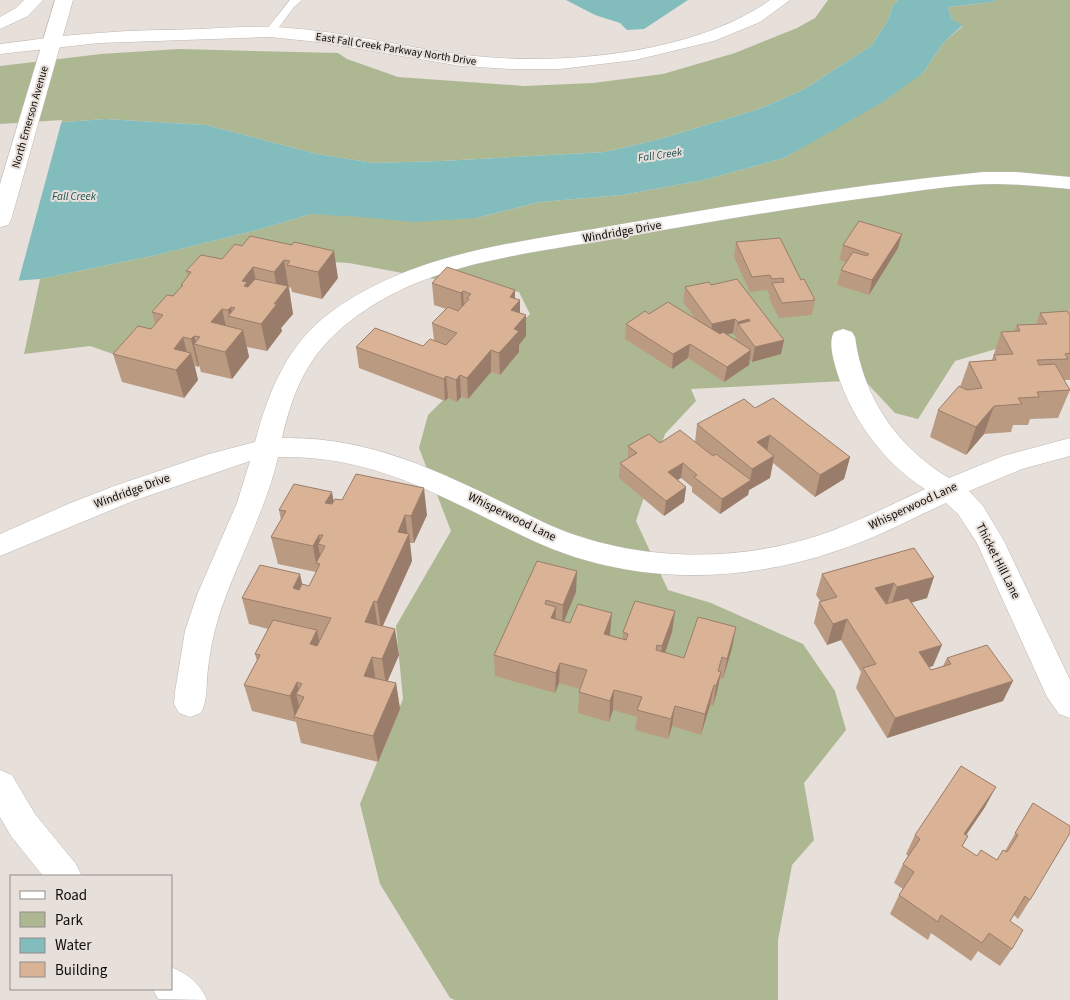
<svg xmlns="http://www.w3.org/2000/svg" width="1070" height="1000" font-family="'Source Sans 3',sans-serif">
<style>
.green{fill:#adb893}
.water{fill:#82bcbd}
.pier{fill:#e7dfda}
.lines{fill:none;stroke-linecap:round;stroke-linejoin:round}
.lane-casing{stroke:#bdb6b1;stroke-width:1}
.street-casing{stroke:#bdb6b1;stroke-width:1}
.secondary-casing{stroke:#bdb6b1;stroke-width:1}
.primary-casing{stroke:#bdb6b1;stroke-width:1}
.lane{fill:#fff;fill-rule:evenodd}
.street{fill:#fff;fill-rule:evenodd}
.secondary{fill:#fff;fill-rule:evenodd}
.primary{fill:#fff;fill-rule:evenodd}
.wall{fill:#bb9a82;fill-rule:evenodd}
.shaded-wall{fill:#997d6a}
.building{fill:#dab397;stroke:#997d6a}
.labels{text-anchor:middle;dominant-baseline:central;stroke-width:4;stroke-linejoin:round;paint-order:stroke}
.far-street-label{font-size:11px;fill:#0f0c0a;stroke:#e7dfda}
.far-water-label{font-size:11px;font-style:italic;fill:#1e5152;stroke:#e7dfda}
.street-label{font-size:12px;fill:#0f0c0a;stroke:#e7dfda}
</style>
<rect width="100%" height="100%" fill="#e7dfda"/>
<g class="green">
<path d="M828,0H898L893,5L887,22L871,46L803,90L759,109L660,139L605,152L441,161L374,163L317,154L206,125L105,119L0,127V66L101,54L179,49L338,53L347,59L398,77L524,86L593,83L663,74L735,53L797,28L815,18Z"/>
<path d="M996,0H1070V345L996,349L955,361L918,419L895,413L864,380L691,389L696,401L665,434L636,521L668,590L711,603L803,644L835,691L846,730L804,783L814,840L792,865L778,940V1000H455L450,998L380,884L360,804L403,699L396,626L451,531L419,448L428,415L530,314L519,292L456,283L349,263L316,261L116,355L90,346L24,354L40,279L152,256L261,229L311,214L476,218L540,202L622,195L704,180L784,158L923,73L943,43L963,26L952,19L948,7L993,2Z"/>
</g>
<g class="water">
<path d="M566,0H688L644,29L627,30L620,23L595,15Z"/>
<path d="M898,0H996L993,2L948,7L952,19L963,25L943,43L923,73L883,102L784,158L704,180L622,195L540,202L476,218L414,222L362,217L311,214L261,229L152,256L40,279L0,282V127L105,119L206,125L317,154L374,163L442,161L605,152L660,139L759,109L803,90L871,46L887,22L893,5Z"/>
</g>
<path class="pier" d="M62,120L18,283L0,284V124Z"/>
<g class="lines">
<defs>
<path id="lane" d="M290,0H302L294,7L274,34H266L264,32L266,30Z"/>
<path id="street" d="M983,172H1016L1070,177V189C1045,187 1020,184 995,184C957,184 919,191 881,196C795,207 709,222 624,237C541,252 442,260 370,307C316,342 296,377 282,438C381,436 457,481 543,522C626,561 730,564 817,536C854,524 890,505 925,489C882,462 848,414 835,365C832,354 829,341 834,332L843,329L852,332L855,337C863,397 897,447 949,478L1003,456L1070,438V456L1022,469L969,491L983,506L1004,541L1070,680V718L1059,714L1047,697L977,543L958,514L946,503C911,519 876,538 839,550C735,586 622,585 523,536C439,496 375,455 278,457C265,514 235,564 218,619C213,635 210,652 208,668C206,684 208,700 201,713L190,717L179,713L174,704L175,692L185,631L197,595L237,503L250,461L133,501L0,556V534L68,504L114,486L209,454L255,442C268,392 288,343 331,312C414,251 523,242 622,224C742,203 862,184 983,172Z"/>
<path id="secondary" d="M770,0H790L760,22L714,41L635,60L560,69H511L461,66L318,42L270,37L99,43L0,54V44C33,40 65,35 98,33C132,30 166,30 200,29C224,28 248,26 271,27C334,29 396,46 458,54C551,67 692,56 770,0Z"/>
<g id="primary">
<path d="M24,0H43L28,16L0,29V17L16,8Z"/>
<path d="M55,0H73L11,220L8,225L0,227V184Z"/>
<path d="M0,770L12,775L35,814L76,864L82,876H43L11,836L0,817Z"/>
<path d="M171,967C188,974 200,983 207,1000L158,999L153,989H171Z"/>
</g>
</defs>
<use href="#lane" class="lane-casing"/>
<use href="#street" class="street-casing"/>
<use href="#secondary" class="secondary-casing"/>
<use href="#primary" class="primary-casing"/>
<use href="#lane" class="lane"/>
<use href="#street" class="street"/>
<use href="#secondary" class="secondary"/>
<use href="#primary" class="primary"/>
</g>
<g class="wall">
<path d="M250,236L338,278L322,299L292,292L291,288L289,287L293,314L281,328L282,331L267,351L247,347L249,357L232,379L201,372L199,365L198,367L195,366L198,380L184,398L122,382L113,354L151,329L155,324L152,312L173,296L181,287V285L188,277L186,271L222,259L242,246Z"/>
<path d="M736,242L801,280L815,300L812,315L779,318L769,298L770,294H769L767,290L750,292L734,257Z"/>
<path d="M843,245L898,248L869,295L837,285L841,270L846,262L839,260Z"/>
<path d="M432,283L515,290V299L526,336L519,345V352L500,375L491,372L468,399L461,397L457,402L448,398L445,401L359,368L356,347L423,346L434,340L432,323L446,309L434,305Z"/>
<path d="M711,285L784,340L781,354L752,362L750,359L749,365L724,382L688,358L672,369L625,339L626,324L649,314L696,319L683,302L685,287ZM733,333L736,337L735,339L737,341L727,335Z"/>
<path d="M1040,313L1070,315V380H1064L1070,390L1058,418L1030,419L1028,425H1013L1011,432L984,434L966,455L930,437L938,410L960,387L969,362L992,360L1001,332L1014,331L1017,325L1036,324Z"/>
<path d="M755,408L850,457L844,479L815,497L773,463L770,478L749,490L748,495L720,514L692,492V487L681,478L677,480L686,487L684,502L664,516L619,478L620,463L628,459V446L660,443L695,442L697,424Z"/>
<path d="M333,501L427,515L414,543H410L412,561L383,626L399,655L387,681L396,683L400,709L378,762L301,743L296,722L252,711L244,685L257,661L255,654L268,629L249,624L242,598L302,585L309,586L316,572L278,564L271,537L281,520L279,510Z"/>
<path d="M914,548L927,598L912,602L933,666L929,667L931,670L943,666L947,658L1003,701L887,738L856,688L861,672L841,640L827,645L814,623L819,602H821L816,595L822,574Z"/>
<path d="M537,561L576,592L564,621L610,634V635L622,639L623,632L675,611L672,632L665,653L684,658L732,648L723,679L720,678L717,692L713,706L710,705L701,735L672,726L668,739L635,730L637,717L613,710L609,722L578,713L579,692L580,689L559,683L555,693L495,676L494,655Z"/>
<path d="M1033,803L1030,900L1018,919L1014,915L1010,921L1012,949L1000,966L978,951L971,961L931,933L928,940L890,914L899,895L903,889L894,883L903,864L908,856L906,854L915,835L985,807L966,835L968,836L962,847L977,856L997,860L1005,851Z"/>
</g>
<g class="shaded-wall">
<path d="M902,234L898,248L869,295L872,280Z"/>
<path d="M334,251L338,278L322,299L318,272Z"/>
<path d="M284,260L293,314L281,328L282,331L267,351L261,324L279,298L274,272Z"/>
<path d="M253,267L259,295L252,303L242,281Z"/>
<path d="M515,290V305L520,300V322L510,318V297Z"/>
<path d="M463,291L464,312L462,314L461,293Z"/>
<path d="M231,307L233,317L229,316L228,310Z"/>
<path d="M222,309L228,336L211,322Z"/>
<path d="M526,315V336L519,345V352L500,375L499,353L514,329Z"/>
<path d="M735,319L733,333L710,339L712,324Z"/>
<path d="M749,319L747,334L738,324L735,337L738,322Z"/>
<path d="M243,330L249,357L232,379L225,352Z"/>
<path d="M194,336L197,345L194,344L199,365L198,367L191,339Z"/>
<path d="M183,337L188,356L191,353L198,380L184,398L176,370L174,349Z"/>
<path d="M784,340L781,354L752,362L755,347Z"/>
<path d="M690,344L688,358L672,369L673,354Z"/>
<path d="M491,350V372L468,399L467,378Z"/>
<path d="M751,350L749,365L724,382L727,367Z"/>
<path d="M460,375L461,397L457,402L456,380Z"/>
<path d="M446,376L448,398L445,401L444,379Z"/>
<path d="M994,406L984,434L966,455L976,427Z"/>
<path d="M770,435L766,457L757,442Z"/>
<path d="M774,456L770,478L749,490L748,495L720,514L722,499L750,481L752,469Z"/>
<path d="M850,457L844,479L815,497L820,475Z"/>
<path d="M683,463L681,478L666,487L668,472Z"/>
<path d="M686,487L684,502L664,516L666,501Z"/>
<path d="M424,488L427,515L414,543L411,516Z"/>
<path d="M332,492L337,519L325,503Z"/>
<path d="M405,515L408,537L409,534L412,561L381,629L377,602L398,532Z"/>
<path d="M319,535L321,545L318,544L322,566L320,564L316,563L313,546Z"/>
<path d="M577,571L576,592L562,626L563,605Z"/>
<path d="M300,574L306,601L293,588Z"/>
<path d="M934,577L927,598L890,609L897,587Z"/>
<path d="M894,583L887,604L875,588Z"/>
<path d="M374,601L378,628L365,622Z"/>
<path d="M556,607L555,628L551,618Z"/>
<path d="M675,611L672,632L660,667L662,646Z"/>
<path d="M612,613L610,634L602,655L604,634Z"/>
<path d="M847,619L841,640L827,645L833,624Z"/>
<path d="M736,627L732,648L723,679L727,659Z"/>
<path d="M395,629L399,655L386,685L382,659Z"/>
<path d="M317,630L322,657L310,644Z"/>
<path d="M942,645L933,666L911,673L919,652Z"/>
<path d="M372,657L376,683L364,676Z"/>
<path d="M560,663L559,683L555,693L556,673Z"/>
<path d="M721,672L717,692L713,706L716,686Z"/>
<path d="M1013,681L1003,701L887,738L895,718Z"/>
<path d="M297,682L300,696L296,694L301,714L295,717L290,696Z"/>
<path d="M396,683L400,709L378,762L373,736Z"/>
<path d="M714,685L710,705L701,735L705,714Z"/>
<path d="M614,690L613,710L609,722L610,701Z"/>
<path d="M675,706L672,726L668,739L671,719Z"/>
<path d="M996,787L985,807L954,853L964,834Z"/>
</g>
<g class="building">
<path d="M859,221L902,234L872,280L841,270L853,252L867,256L869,254L843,245Z"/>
<path d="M250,236L292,245L294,242L334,251L318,272L287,265L290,261L284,260L274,272L253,267L242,281L247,282L244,286L248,287L255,279L288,286L274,304H277L261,324L228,316L235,308L231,307L228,310L222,309L211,322L243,330L225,352L194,344L200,337L194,336L191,339L183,337L174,349L191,353L176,370L113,354L138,326L151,329L163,315L152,312L167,295L173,296L183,285H181L191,272L186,271L201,255L222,259L235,244L242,246Z"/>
<path d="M780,238L801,280L804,279L815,300L782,303L772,283L784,282L783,278L772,279L770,275L752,277L736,242Z"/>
<path d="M447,267L515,290L510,297L520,300L511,310L526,315L514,329L519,331L499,353L491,350L467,378L460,375L456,380L446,376L444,379L356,347L375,328L423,346L430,339L446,345L457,333L432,323L448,307L458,311L469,299L467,298L471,294L463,291L461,293L432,283Z"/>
<path d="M737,279L784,340L755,347L738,324L750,321L749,319L738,322L735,319L712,324L685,287L709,282L711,285Z"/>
<path d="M668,302L720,334L723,332L751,350L727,367L690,344L673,354L626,324L645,311L649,314Z"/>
<path d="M1067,311L1070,315V353L1065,354L1068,359L1037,360L1039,365L1055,364L1070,390L1037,392L1039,397L1018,398L1022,404L994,406L976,427L938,410L959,386L967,390L982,388L969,362L996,360L994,355L1013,354L1001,332L1020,331L1017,325L1047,324L1040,313Z"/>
<path d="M773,398L850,457L820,475L770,435L757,442L774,456L752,469L697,424L744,399L755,408Z"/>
<path d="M680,430L713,456L716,454L751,480L722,499L694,477L697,475L683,463L668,472L686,487L666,501L620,463L637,453L628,446L649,434L660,443Z"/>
<path d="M356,474L424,488L411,516L405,515L398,532L409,534L377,602L374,601L365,622L395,629L382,659L372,657L364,676L396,683L373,736L294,717L304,697L296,694L302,684L297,682L290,696L244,685L260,655L255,654L273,620L317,630L310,644L317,646L331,618L242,598L260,565L300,574L293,588L299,590L302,584L309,586L320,564L316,563L325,546L318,544L323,535H319L313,546L271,537L286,511L279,510L294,484L332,492L325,503L332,504L335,499L342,500Z"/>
<path d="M914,548L934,577L897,587L894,583L875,588L886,604L908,598L942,645L919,652L931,670L951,664L947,658L987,645L1013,681L895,718L863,668L876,664L847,619L833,624L819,602L837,597L822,574Z"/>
<path d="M537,561L577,571L563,605L546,600L545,604L556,607L551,618L570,623L578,604L612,613L604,634L626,640L628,634L623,632L635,601L675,611L662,646L657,645L656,650L684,658L698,617L736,627L727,659L722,657L718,671L721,672L716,686L714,685L705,714L675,706L671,719L637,710L642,697L614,690L610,701L579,692L587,670L560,663L556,673L494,655Z"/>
<path d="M961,766L996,787L964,834L968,836L962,846L977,856L981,850L997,860L1003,850L1007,852L1018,835L1015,833L1033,803L1070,826V833L1030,900L1025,896L1010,921L1023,930L1012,949L989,933L982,943L941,915L938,922L899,895L914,872L903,864L920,839L915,835Z"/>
</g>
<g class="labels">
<g class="far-street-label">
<text transform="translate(396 49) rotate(9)">East Fall Creek Parkway North Drive</text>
<text transform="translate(30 117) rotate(-74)">North Emerson Avenue</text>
</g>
<g class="far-water-label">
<text transform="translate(660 155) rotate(-8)">Fall Creek</text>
<text x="74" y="196">Fall Creek</text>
</g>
<g class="street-label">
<text transform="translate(622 232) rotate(-10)">Windridge Drive</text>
<text transform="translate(132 491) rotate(-20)">Windridge Drive</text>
<text transform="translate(913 506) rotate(-25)">Whisperwood Lane</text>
<text transform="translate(512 517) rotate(26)">Whisperwood Lane</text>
<text transform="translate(998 561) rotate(63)">Thicket Hill Lane</text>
</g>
</g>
<rect x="10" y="875" width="162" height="115" fill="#e7dfda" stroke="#918b87"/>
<rect x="20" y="891" width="25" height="8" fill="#ffffff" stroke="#918b87"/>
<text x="55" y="900" font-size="15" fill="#0f0c0a">Road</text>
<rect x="20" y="912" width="25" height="15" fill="#adb893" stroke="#918b87"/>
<text x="55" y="925" font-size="15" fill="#0f0c0a">Park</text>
<rect x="20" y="938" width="25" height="15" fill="#82bcbd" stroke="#918b87"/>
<text x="55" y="950" font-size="15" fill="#0f0c0a">Water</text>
<rect x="20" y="962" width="25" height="15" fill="#dab397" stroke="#918b87"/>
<text x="55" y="975" font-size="15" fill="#0f0c0a">Building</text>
</svg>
